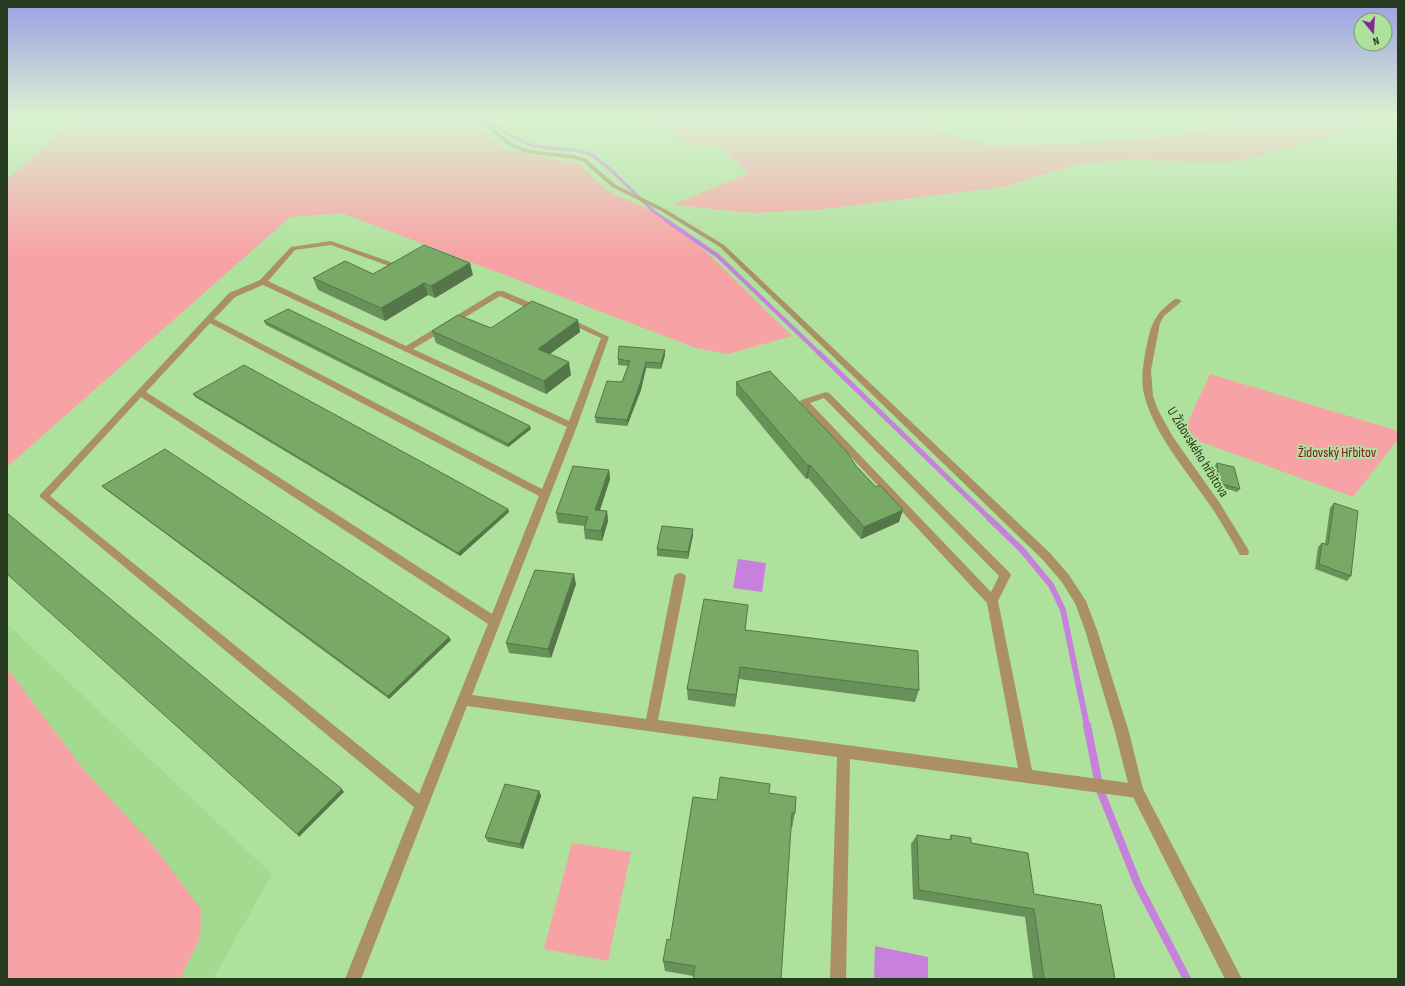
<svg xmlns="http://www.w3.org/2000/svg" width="1405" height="986" font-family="'Sofia Sans Condensed',sans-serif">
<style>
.built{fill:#a2db8f}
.green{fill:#f7a3a5}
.water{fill:#c780dc}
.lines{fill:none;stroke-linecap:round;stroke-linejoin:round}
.stream-far4{stroke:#c780dc;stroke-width:3}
.stream-far3{stroke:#c780dc;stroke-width:4}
.stream-far2{stroke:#c780dc;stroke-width:5}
.stream-far1{stroke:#c780dc;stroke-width:6}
.stream{stroke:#c780dc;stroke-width:8}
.service{fill:#ab8f65;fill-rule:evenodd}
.minor{fill:#ab8f65;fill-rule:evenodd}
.wall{fill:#679159}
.shaded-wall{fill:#547648}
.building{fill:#78a967;stroke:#547648}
.labels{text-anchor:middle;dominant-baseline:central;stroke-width:4;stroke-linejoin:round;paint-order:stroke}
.street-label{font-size:14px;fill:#253a1e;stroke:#aee19c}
.park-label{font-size:14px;fill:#851629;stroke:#aee19c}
</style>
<rect width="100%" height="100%" fill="#aee19c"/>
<path class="built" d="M7,624L272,874L213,979H7Z"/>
<g class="green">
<path d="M87,116H462L477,124L504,149L578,164L609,192L657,213L704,250L792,336L728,354L696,348L342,213L290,217L7,467V179L68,125Z"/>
<path d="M646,116H916L943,132L989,145L1076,144L1189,134L1229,122L1236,116H1398V124H1369L1269,153L1232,162H1185L1134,159L1078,164L1003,187L823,209L754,213L673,205L748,173L718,145H692L651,122Z"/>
<path d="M1210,374L1398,431V439L1353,497L1182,435Z"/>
<path d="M7,668L84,770L152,844L201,909L200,938L180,979H7Z"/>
<path d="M572,843L631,852L608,961L544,949Z"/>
</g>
<g class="water">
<path d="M738,559L766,563L762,592L733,588Z"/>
<path d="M875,946L928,957V979H874Z"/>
</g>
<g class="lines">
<path class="stream-far4" d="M481,116L508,134L532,146L579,151L592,155L612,171L652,210L669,222"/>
<path class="stream-far3" d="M667,221L718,256L819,353"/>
<path class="stream-far2" d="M818,352L990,519"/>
<path class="stream-far1" d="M989,518L1022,550L1051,585L1063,610L1087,726"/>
<path class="stream" d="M1087,725L1100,790L1138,885L1187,979"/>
<path class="service" d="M331,241L399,265L392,267L331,245L295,250L268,281L406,346L497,291H503L543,308V312H537L500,296L413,349L569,421L601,338L564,321L565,319H571L609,337L577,426L472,695L646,719L674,577L676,574L680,573L684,574L686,577L658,720L1018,768L987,603L800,402L801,400L826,392L829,393L1009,572L1011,575L998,601L1032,770L1137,784L1142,786L1144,791L1142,796L1137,798L850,759L846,979H830L837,757L467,706L361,979H345L414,807L39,496L229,293L260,280L291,247ZM263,285L567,427L542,489L214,319L235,297ZM210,323L539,496L492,614L146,392ZM141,397L488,624L419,794L50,496ZM824,398L999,576L991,592L810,403Z"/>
<g class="minor">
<path d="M470,116H477L487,122L513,144L529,150L575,155L586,159L616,185L665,209L724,245L1050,553L1069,575L1086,601L1097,630L1129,732L1143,789L1242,979H1225L1130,791L1115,732L1085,630L1075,603L1061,581L1042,559L720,247L661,211L612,187L582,161L574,159L526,153L509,146L483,124Z"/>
<path d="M1175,299H1178L1182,301L1164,316L1160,323L1151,370L1153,396L1158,410L1173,437L1219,502L1248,549L1249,552L1248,555H1240C1231,539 1222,523 1212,508C1189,474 1150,430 1143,389C1141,374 1144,359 1147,344C1152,321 1156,313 1175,299Z"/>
</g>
</g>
<g class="wall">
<path d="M373,274L473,275L435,298L428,295L385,321L318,290L313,278Z"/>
<path d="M578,320L580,332L550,354L571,375L546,394L436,343L432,331L491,328Z"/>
<path d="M264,321L531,429L508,447L266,325Z"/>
<path d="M665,350V355L661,369L646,368L641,390L627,426L596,423L595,417L622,382L628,366L618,365V359Z"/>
<path d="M736,382L856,466L876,487L899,522L861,539L808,478L806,479L736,395Z"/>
<path d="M193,394L508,509L509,512L460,556L195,397Z"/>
<path d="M1217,463L1240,489L1237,492L1217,486L1214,467Z"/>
<path d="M609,470L610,479L600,510L607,511L608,521L602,541L585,539L584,529L585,526L558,523L556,513Z"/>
<path d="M102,486L451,640L389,699L105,489Z"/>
<path d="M1334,503L1351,576L1347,581L1315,569L1318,547L1322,543L1325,544L1330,508Z"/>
<path d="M693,535L688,559L657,556V549Z"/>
<path d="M576,584L551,658L509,653L506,643Z"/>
<path d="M746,630L919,690L915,702L739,679L735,707L688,700L687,689Z"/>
<path d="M539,791L541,796L523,849L488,842L485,837Z"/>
<path d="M769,793L795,813L792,828H791L693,976L665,971L663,961L717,800Z"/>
<path d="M917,835L949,840L951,835L971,843L1034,894L1115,979H1033L1025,917L913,899L911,844Z"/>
</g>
<g class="shaded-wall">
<path d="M470,263L473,275L435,298L431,286Z"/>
<path d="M424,283L428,295L385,321L381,308Z"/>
<path d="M578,320L580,332L540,361L538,349Z"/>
<path d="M665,350V355L661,369V363Z"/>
<path d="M569,362L571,375L546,394L544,381Z"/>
<path d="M646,362V368L641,390L627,426V420Z"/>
<path d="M530,426L531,429L508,447V444Z"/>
<path d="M810,465L808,478L806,479L808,466Z"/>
<path d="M609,470L610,479L597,519L595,510Z"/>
<path d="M508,509L509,512L460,556L458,553Z"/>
<path d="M903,510L899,522L861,539L864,527Z"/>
<path d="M607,511L608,521L602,541L601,531Z"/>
<path d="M693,529V535L688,559V552Z"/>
<path d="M574,574L576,584L551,658L548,649Z"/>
<path d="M449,637L451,640L389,699L388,696Z"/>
<path d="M740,667L739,679L735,707L736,695Z"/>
<path d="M342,789L344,792L299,837L297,834Z"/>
<path d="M539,791L541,796L523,849L520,844Z"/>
</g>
<g class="building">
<path d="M424,245L470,263L431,286L424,283L381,308L313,278L345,261L373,274Z"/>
<path d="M532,301L578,320L538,349L569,362L544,381L432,331L458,315L491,328Z"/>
<path d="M288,309L530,426L508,444L264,321Z"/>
<path d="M619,346L665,350L661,363L646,362L640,384L627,420L595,417L607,381L622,382L630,361L618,359Z"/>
<path d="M244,365L508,509L458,553L193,394Z"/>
<path d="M770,371L847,452L856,466L876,487L880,485L903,510L864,527L810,465L808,466L736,382Z"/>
<path d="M165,449L449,637L388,696L102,486Z"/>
<path d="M1217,463L1234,467L1240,489L1219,483Z"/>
<path d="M573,466L609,470L595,510L607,511L601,531L584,529L588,517L556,513Z"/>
<path d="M1334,503L1358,511L1351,576L1319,564L1322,543L1328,545Z"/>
<path d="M7,513L234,702L342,789L297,834L7,574Z"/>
<path d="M662,526L693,529L688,552L657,549Z"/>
<path d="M535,570L574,574L548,649L506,643Z"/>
<path d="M704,599L748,605L745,630L918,651L919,690L740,667L736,695L687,689Z"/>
<path d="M720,777L770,784L769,793L796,797L795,813H792L781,979H693L695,966L663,961L667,939L670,940L693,797L717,800Z"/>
<path d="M505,784L539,791L520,844L485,837Z"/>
<path d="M917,835L951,840V835L971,838V843L1028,853L1034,894L1101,905L1115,979H1044L1034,909L919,890Z"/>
</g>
<linearGradient id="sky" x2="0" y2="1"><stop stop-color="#9b9fe3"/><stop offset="0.46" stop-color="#dbf2d2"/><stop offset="1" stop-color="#dbf2d2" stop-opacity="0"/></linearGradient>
<rect width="1405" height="254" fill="url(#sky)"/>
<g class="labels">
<g class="street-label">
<text transform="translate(1198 452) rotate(58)">U Židovského hřbitova</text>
</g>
<g class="park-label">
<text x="1337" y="452">Židovský Hřbitov</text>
</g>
</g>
<rect width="1405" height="986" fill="none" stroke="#253a1e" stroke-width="16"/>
<g transform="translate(1373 32) rotate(162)"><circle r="19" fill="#aee19c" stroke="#779e6a"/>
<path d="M0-3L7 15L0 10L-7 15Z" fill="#802a98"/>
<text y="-6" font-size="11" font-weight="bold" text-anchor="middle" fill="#253a1e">N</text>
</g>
</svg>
